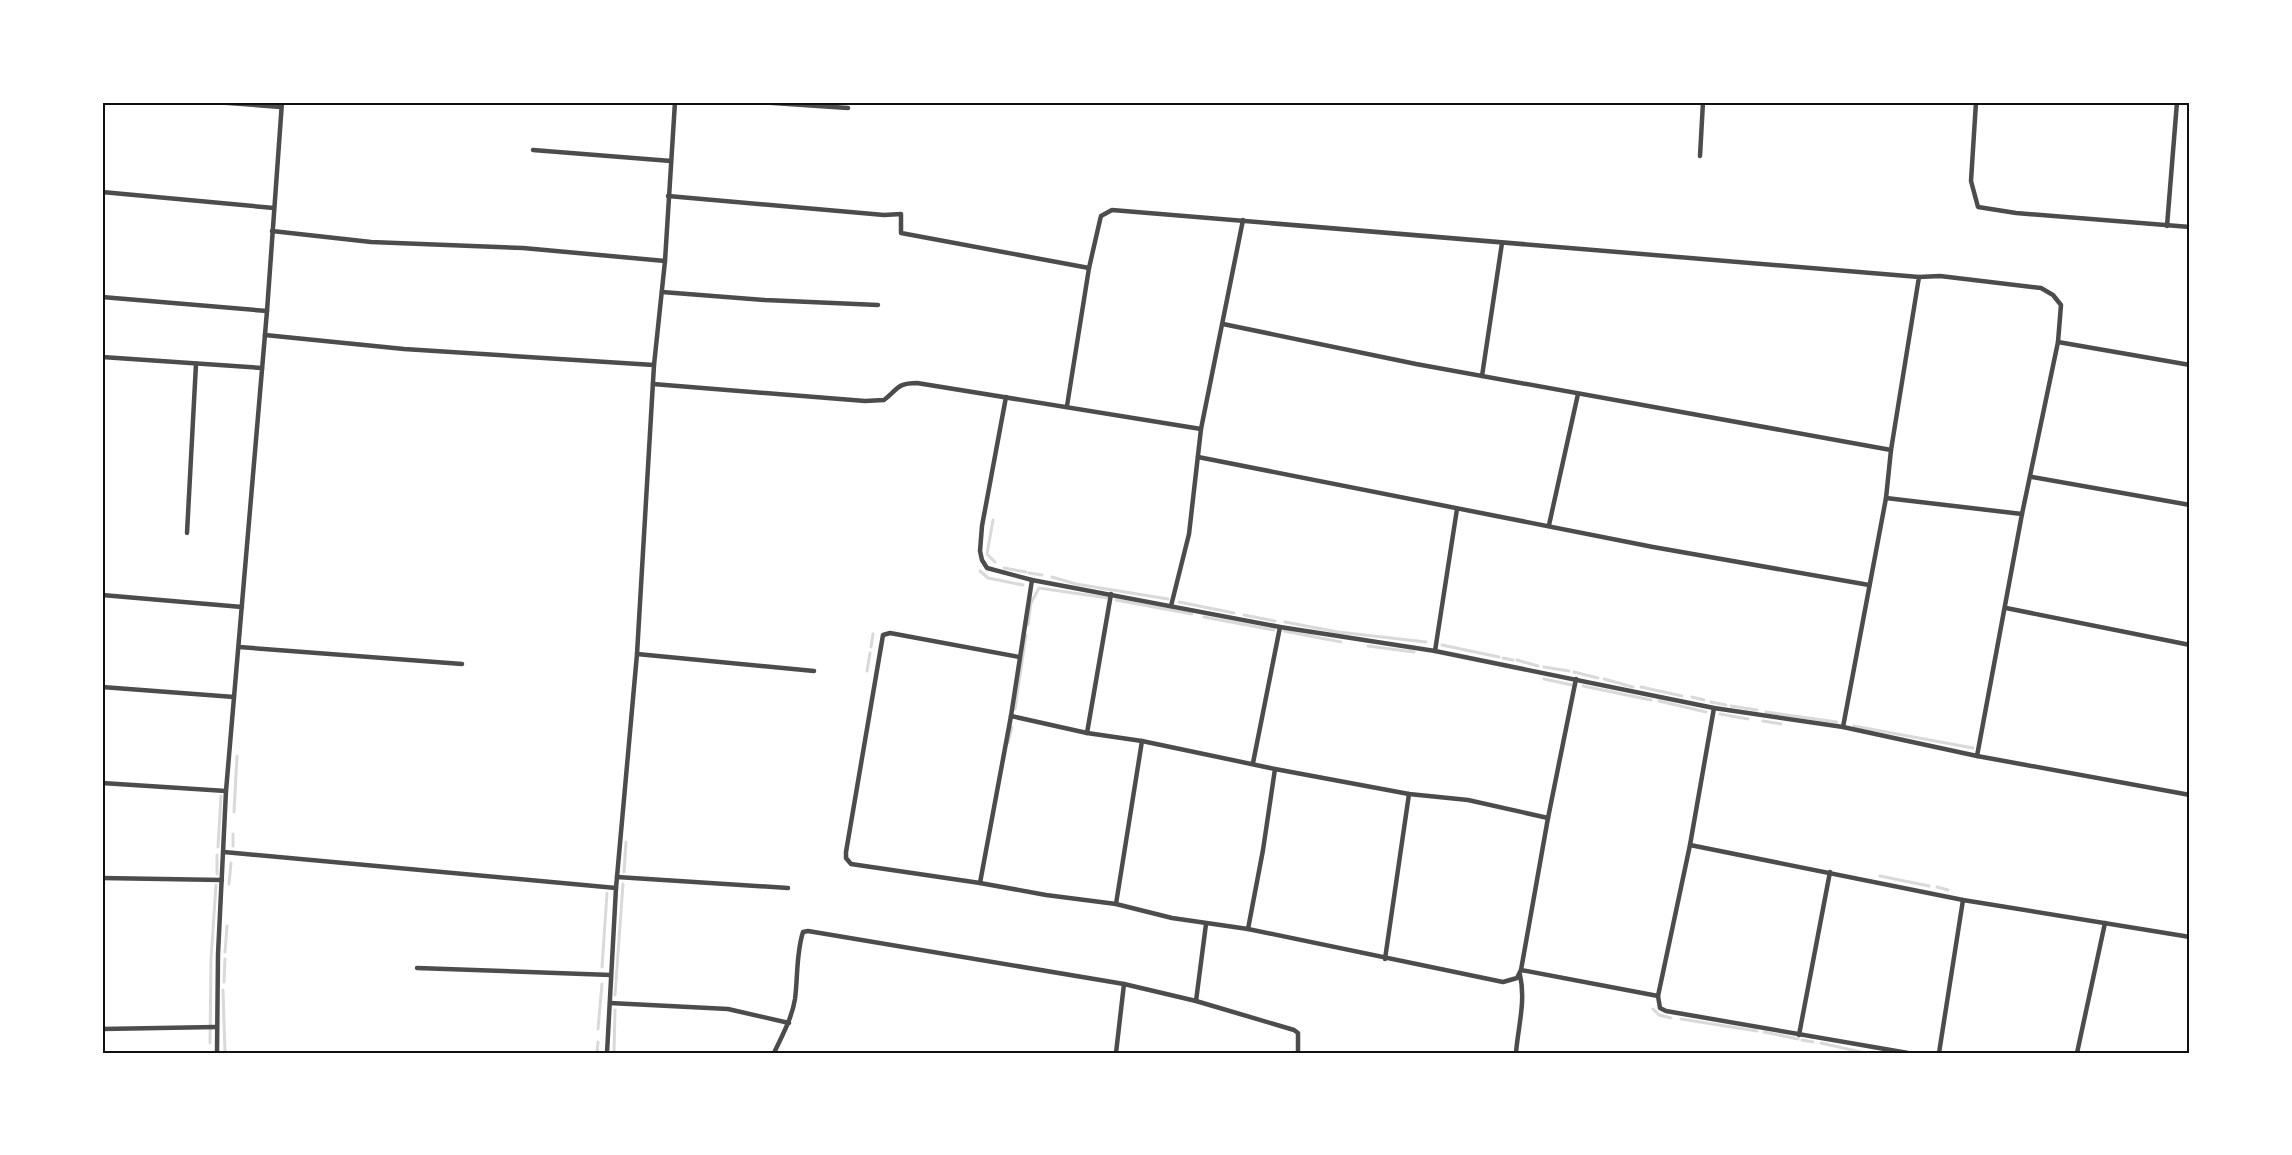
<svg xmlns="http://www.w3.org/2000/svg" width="2292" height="1155" font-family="'Exo 2',sans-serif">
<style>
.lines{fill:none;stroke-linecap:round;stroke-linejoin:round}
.stream{stroke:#d9d9d9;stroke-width:3}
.minor{stroke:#4c4c4c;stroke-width:4.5}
.neatline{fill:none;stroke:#111;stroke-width:2}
</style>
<rect width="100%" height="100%" fill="#fff"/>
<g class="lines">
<g class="stream">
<path d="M993,520L987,554L995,562"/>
<path d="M1004,568L1026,572"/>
<path d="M980,571L988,578L1023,585"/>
<path d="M1029,573L1042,575"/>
<path d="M1052,577L1076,584L1168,599"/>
<path d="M1116,600L1192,614"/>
<path d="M1179,602L1234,613"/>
<path d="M1244,615L1275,621"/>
<path d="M1204,617L1274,630"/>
<path d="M1285,622L1338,632L1426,642"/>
<path d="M1028,625L1031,603L1039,588L1108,598"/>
<path d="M1284,631L1341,642"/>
<path d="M1442,645L1499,657"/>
<path d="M1368,646L1414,652"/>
<path d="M871,647L873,634"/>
<path d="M1503,658L1513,660"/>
<path d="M1517,660L1538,666"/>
<path d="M1544,667L1569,671"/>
<path d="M867,671L870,653"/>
<path d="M1574,672L1598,678"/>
<path d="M1544,679L1572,685"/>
<path d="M1604,679L1633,687"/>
<path d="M1583,686L1651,700"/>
<path d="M1641,687L1682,696"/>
<path d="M1692,697L1704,700"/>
<path d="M1659,701L1706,712"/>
<path d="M1711,702L1726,705"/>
<path d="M1731,706L1757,710"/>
<path d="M1015,709L1026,635"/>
<path d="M1766,712L1837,722"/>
<path d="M1720,714L1748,719"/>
<path d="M1763,721L1781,724"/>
<path d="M1854,726L1973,748"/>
<path d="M1008,743L1012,727"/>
<path d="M234,812L237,756"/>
<path d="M233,846V834"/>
<path d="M218,847L221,796"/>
<path d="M624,872L626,842"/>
<path d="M217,874V855"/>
<path d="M1880,876L1929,886"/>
<path d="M229,884L231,863"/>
<path d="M1937,887L1948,890"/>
<path d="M225,952L227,926"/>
<path d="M602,967L607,893"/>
<path d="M224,982L225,959"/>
<path d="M223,990L225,1053"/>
<path d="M615,995L623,884"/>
<path d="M1653,1009L1659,1015L1671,1018"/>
<path d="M1681,1019L1757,1031"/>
<path d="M598,1029L602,984"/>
<path d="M1764,1032L1798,1039"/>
<path d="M1802,1040L1813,1042"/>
<path d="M210,1043L211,959L216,885"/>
<path d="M1821,1043L1861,1052"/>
<path d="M597,1053L598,1042"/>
<path d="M614,1053L615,1010"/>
</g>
<g class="minor">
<path d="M215,102L281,107"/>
<path d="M758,102L848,108"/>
<path d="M1976,102L1971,181L1978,207L2016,213L2190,227"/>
<path d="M533,150L671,161"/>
<path d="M1700,156L1703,102"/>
<path d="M102,192L274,208"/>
<path d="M668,196L884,215L901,214V233L1089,268"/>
<path d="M2167,226L2177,102"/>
<path d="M272,231L371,242L523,248L665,261"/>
<path d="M1919,277L1940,276L2041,288L2053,295L2061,305L2058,342L2022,514L1977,756"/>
<path d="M662,292L765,300L878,305"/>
<path d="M102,297L267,311"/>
<path d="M1223,324L1416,364L1891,450"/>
<path d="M265,335L404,349L654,365"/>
<path d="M2058,342L2190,365"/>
<path d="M102,357L262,368"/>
<path d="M1482,376L1502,243"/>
<path d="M653,384L865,401L884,400C898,389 897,383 917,383L1201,429"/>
<path d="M1006,397L982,526L980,551L982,560L987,568L1032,580L1280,627L1435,651L1714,708L1843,727L1977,756L2190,795"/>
<path d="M1067,406L1089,268L1100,220L1101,216L1112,210L1919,277L1891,450L1886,498L1843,727"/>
<path d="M1198,457L1653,547L1869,585"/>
<path d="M2032,477L2190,505"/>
<path d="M1886,498L2022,514"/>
<path d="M1549,525L1578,394"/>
<path d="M187,533L196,364"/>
<path d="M102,595L242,607"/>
<path d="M1171,606L1189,534L1201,429L1243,220"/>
<path d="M2006,608L2190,645"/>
<path d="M239,647L462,664"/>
<path d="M1435,651L1457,509"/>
<path d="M637,654L814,671"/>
<path d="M1019,657L890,633L883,635L846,852V858L851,864L980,883L1046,895L1116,904L1172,918L1248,929L1503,982L1517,978L1521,970L1548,818L1576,679"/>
<path d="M102,687L234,697"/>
<path d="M1714,708L1690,845L1658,996L1660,1008L1666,1011L1908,1053"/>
<path d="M1011,716L1087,733L1142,741L1275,769L1409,794L1468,800L1548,818"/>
<path d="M1087,733L1111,594"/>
<path d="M1253,763L1280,627"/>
<path d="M102,783L226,791"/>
<path d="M1690,845L1963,900L2190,937"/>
<path d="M224,852L616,888"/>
<path d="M617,877L788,888"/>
<path d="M102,878L222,880"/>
<path d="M980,883L1011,716L1032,580"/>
<path d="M1116,904L1142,741"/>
<path d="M1248,929L1263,850L1275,769"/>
<path d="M1385,959L1409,794"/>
<path d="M417,968L611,975"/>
<path d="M1521,970L1658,996"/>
<path d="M1196,1001L1206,924"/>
<path d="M610,1003L728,1009L789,1023"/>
<path d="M102,1029L216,1027"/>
<path d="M1799,1035L1830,872"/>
<path d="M217,1053L218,954L226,791L267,311L282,102"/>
<path d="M607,1053L616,888L637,654L654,365L665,261L675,102"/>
<path d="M774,1053C782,1036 792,1018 795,999C798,976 796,954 803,932L808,931L1124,984L1196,1001L1294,1030L1298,1033V1053"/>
<path d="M1116,1053L1124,984"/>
<path d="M1516,1053C1518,1027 1526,1001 1520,975"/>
<path d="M1939,1053L1963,900"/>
<path d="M2077,1053L2105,923"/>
</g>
</g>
<rect width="2292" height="1155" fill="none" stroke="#ffffff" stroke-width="207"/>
<rect x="104" y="104" width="2084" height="948" class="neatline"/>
</svg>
